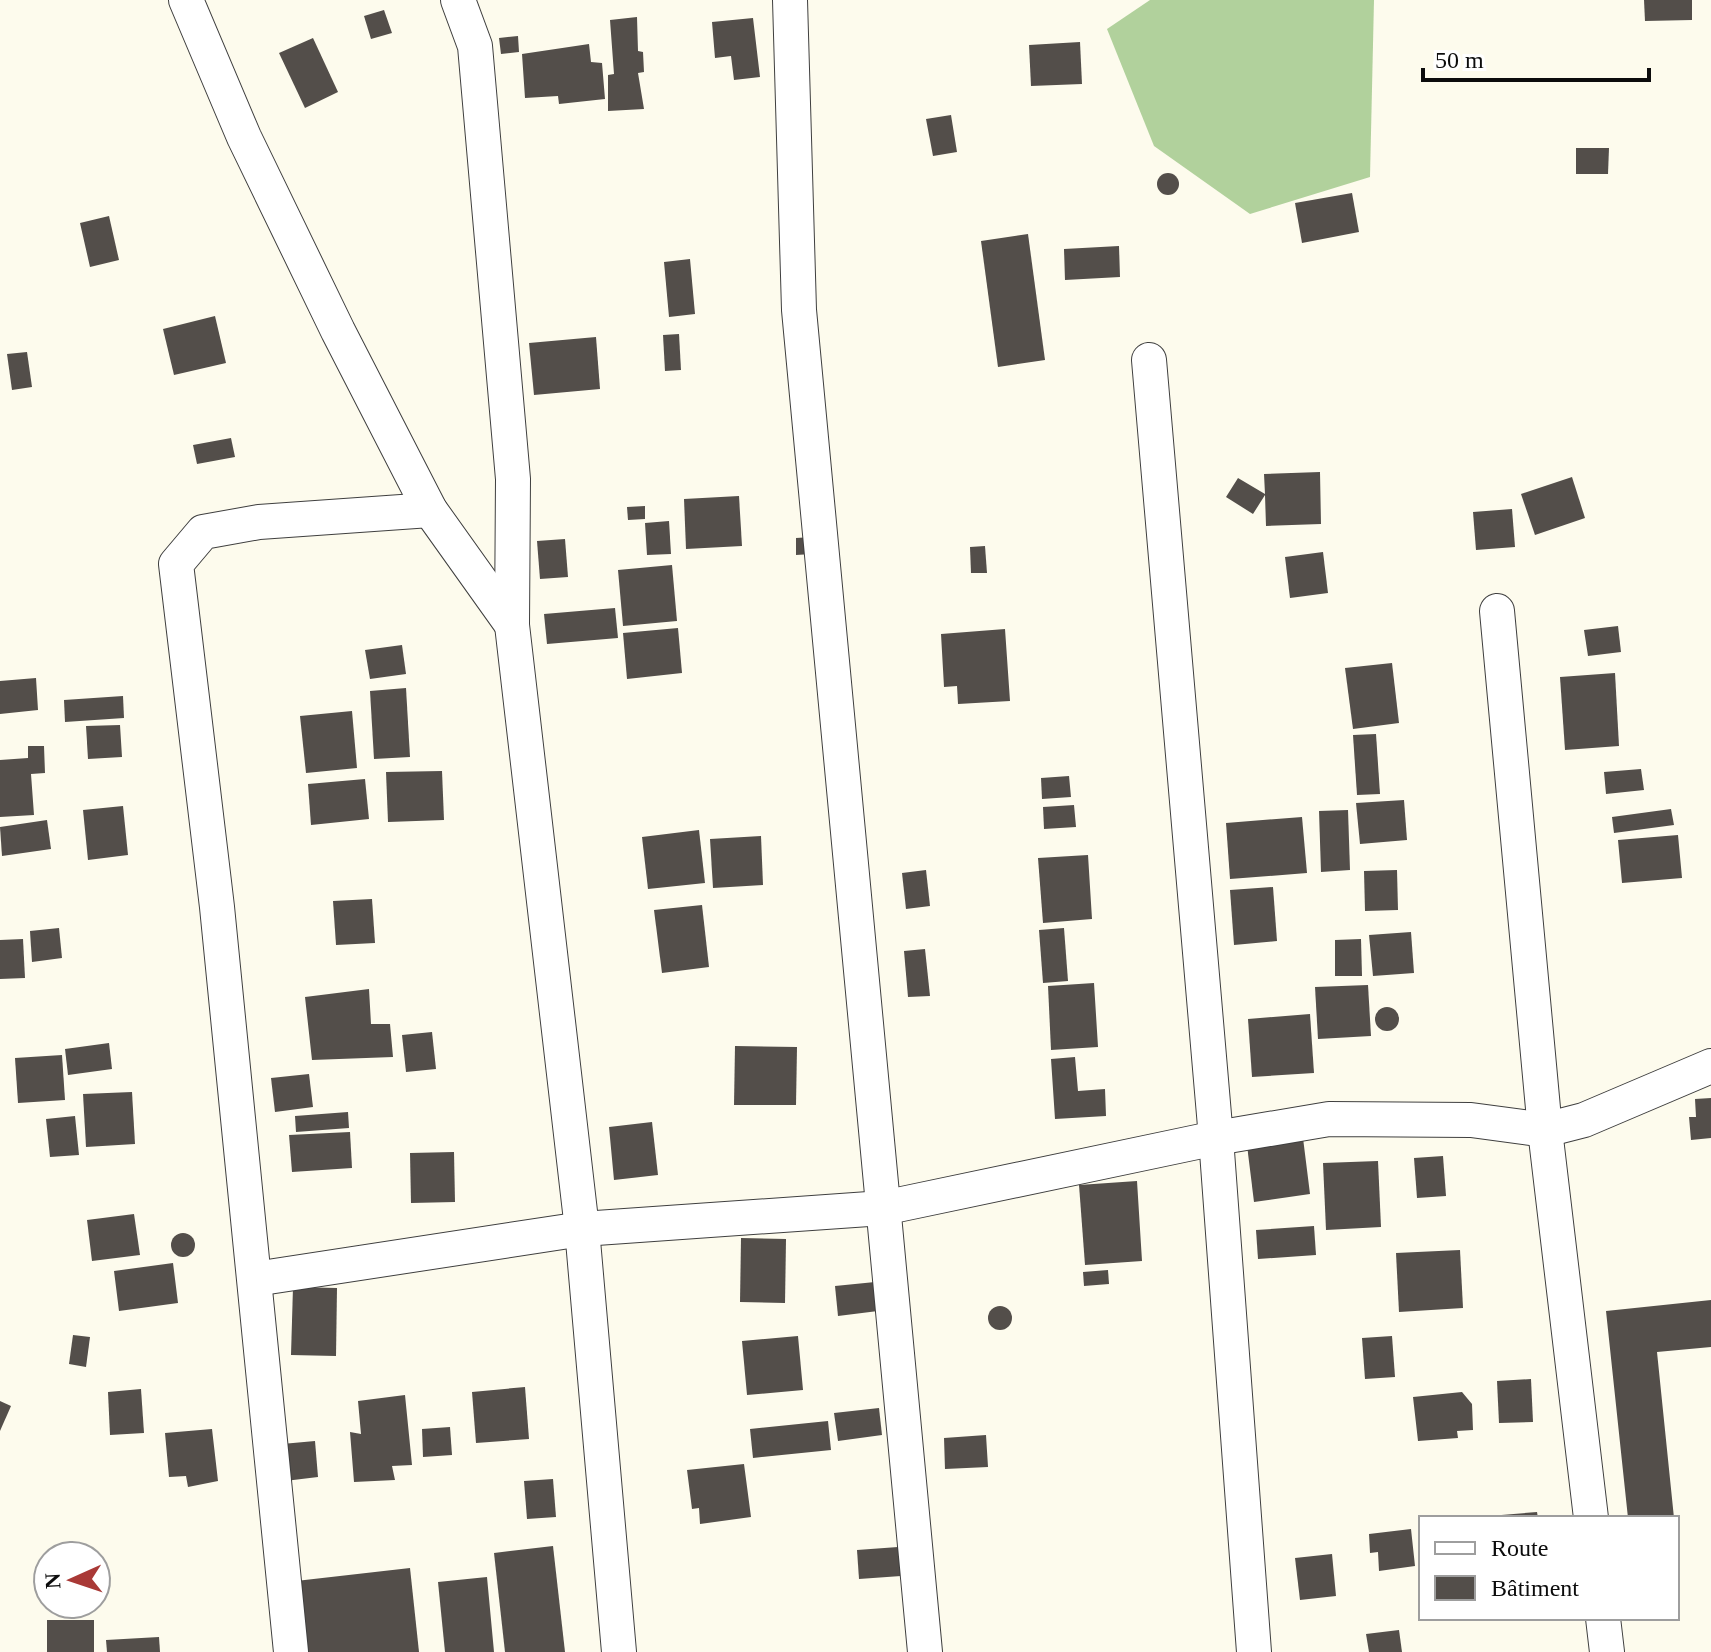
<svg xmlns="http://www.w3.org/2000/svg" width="1711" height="1652" font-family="Georgia,serif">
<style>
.forest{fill:#b1d19c}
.building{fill:#534e4a}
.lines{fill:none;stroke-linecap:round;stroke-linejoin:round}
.street-casing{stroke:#3f3f3f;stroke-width:36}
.street{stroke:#fff;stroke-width:34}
</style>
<rect width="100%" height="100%" fill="#fdfbed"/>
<path class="forest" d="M1150,0H1374L1370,177L1250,214L1154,146L1107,29Z"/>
<g class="building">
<path d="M1644,0H1692V20L1645,21Z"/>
<path d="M384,10L392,33L371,39L364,16Z"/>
<path d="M637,17L638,51L643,52L644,72L638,73L644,109L608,111V75L614,74L610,20Z"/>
<path d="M753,18L760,77L734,80L731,56L715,58L712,22Z"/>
<path d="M518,36L519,52L501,54L499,38Z"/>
<path d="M313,38L338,92L305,108L279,53Z"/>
<path d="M1080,42L1082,84L1031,86L1029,45Z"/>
<path d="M589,44L591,62L602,63L605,99L559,104L558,96L525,98L522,54Z"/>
<path d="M951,115L957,152L933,156L926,119Z"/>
<path d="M1576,148H1609L1608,174H1576Z"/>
<circle cx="1168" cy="184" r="11"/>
<path d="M1352,193L1359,232L1302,243L1295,203Z"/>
<path d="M109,216L119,260L90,267L80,223Z"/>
<path d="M1028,234L1045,360L998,367L981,241Z"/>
<path d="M1119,246L1120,277L1065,280L1064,249Z"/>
<path d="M690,259L695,314L669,317L664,262Z"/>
<path d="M215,316L226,363L174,375L163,329Z"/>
<path d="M679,334L681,370L665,371L663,335Z"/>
<path d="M596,337L600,389L534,395L529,343Z"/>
<path d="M27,352L32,387L12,390L7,354Z"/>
<path d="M231,438L235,457L197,464L193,445Z"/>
<path d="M1320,472L1321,524L1266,526L1265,495L1253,514L1226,497L1238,478L1265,494L1264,474Z"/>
<path d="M1572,477L1585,518L1535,535L1521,494Z"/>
<path d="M739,496L742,546L686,549L684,499Z"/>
<path d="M645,506V519L628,520L627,507Z"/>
<path d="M1512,509L1515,547L1476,550L1473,512Z"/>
<path d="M669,521L671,554L647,555L645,523Z"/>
<path d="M812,537V554L796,555V538Z"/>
<path d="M565,539L568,577L540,579L537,541Z"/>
<path d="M985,546L987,573H971L970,547Z"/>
<path d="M1323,552L1328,593L1290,598L1285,557Z"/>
<path d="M672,565L677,621L623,626L618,570Z"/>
<path d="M615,608L618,638L547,644L544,614Z"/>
<path d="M1618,626L1621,652L1588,656L1584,630Z"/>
<path d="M678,628L682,673L627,679L623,633Z"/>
<path d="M1005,629L1010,701L958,704L957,686L944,687L941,634Z"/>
<path d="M402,645L406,674L370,679L365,650Z"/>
<path d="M1392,663L1399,723L1353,729L1345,668Z"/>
<path d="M1615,673L1619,746L1565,750L1560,677Z"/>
<path d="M36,678L38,710L0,714V681Z"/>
<path d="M406,688L410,757L374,759L370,691Z"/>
<path d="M123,696L124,718L65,722L64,700Z"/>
<path d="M352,711L357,768L306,773L300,716Z"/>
<path d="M120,725L122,757L88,759L86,726Z"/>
<path d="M1376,734L1380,794L1357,795L1353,735Z"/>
<path d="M28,746H44L45,773L31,774L34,815L0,817V760L28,758Z"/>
<path d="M1641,769L1644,790L1606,794L1604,772Z"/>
<path d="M442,771L444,820L388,822L386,772Z"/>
<path d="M1069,776L1071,797L1042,799L1041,778Z"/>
<path d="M365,779L369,819L311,825L308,784Z"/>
<path d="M1404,800L1407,840L1360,844L1356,803Z"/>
<path d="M1074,805L1076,827L1044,829L1043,807Z"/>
<path d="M123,806L128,855L88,860L83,810Z"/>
<path d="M1671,809L1674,825L1614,833L1612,817Z"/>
<path d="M1348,810L1350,870L1321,872L1319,811Z"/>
<path d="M1302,817L1307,873L1230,879L1226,823Z"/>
<path d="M47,820L51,849L2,856L0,827Z"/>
<path d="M699,830L705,883L648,889L642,837Z"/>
<path d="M1678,835L1682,878L1622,883L1618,840Z"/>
<path d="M761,836L763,885L713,888L710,839Z"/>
<path d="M1088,855L1092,919L1043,923L1038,858Z"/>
<path d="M926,870L930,906L906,909L902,873Z"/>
<path d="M1397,870L1398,910L1365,911L1364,871Z"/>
<path d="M1273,887L1277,941L1234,945L1230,890Z"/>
<path d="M372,899L375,943L336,945L333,901Z"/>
<path d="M702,905L709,967L662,973L654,910Z"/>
<path d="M59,928L62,958L32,962L30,931Z"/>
<path d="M1064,928L1068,981L1043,983L1039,930Z"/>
<path d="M1411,932L1414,973L1373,976L1369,935Z"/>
<path d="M23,939L25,978L0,979V940Z"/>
<path d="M1361,939L1362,976H1335V940Z"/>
<path d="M925,949L930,996L908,997L904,951Z"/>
<path d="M1094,983L1098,1047L1051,1050L1048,986Z"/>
<path d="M1368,985L1371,1036L1318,1039L1315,987Z"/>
<path d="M369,989L371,1024H390L393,1057L312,1060L305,997Z"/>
<circle cx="1387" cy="1019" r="12"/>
<path d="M1310,1014L1314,1073L1252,1077L1248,1019Z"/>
<path d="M432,1032L436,1069L406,1072L402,1035Z"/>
<path d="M109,1043L112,1069L68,1075L65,1049Z"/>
<path d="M735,1046L797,1047L796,1105H734Z"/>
<path d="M62,1055L65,1100L18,1103L15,1058Z"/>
<path d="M1075,1057L1078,1091L1105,1089L1106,1116L1055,1119L1051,1059Z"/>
<path d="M309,1074L313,1107L275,1112L271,1078Z"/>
<path d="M132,1092L135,1144L86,1147L83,1094Z"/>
<path d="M1711,1098V1138L1691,1140L1689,1117H1696L1695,1099Z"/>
<path d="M348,1112L349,1128L296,1132L295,1116Z"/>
<path d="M75,1116L79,1155L50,1157L46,1119Z"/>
<path d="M652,1122L658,1175L614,1180L609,1127Z"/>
<path d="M1302,1130L1310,1194L1254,1202L1246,1137Z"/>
<path d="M350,1132L352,1168L292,1172L289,1135Z"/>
<path d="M454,1152L455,1202L411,1203L410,1153Z"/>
<path d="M1443,1156L1446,1196L1417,1198L1414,1158Z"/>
<path d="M1378,1161L1381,1227L1326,1230L1323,1163Z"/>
<path d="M1137,1181L1142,1261L1085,1265L1079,1185Z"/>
<path d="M134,1214L140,1255L92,1261L87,1220Z"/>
<path d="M1314,1226L1316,1255L1258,1259L1256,1230Z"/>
<circle cx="183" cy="1245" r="12"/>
<path d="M741,1238L786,1239L785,1303L740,1302Z"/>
<path d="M1460,1250L1463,1308L1399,1312L1396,1253Z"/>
<path d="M173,1263L178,1303L119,1311L114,1271Z"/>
<path d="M1108,1270L1109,1284L1084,1286L1083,1272Z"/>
<path d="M875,1282L878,1311L838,1316L835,1286Z"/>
<path d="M293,1287L337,1288L336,1356L291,1355Z"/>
<path d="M1711,1300V1347L1657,1352L1674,1518H1628L1606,1311Z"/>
<circle cx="1000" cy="1318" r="12"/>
<path d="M73,1335L90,1337L86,1367L69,1364Z"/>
<path d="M798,1336L803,1390L747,1395L742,1341Z"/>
<path d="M1392,1336L1395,1377L1365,1379L1362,1338Z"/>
<path d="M1531,1379L1533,1422L1499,1423L1497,1381Z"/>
<path d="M525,1387L529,1439L476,1443L472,1392Z"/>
<path d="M141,1389L144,1433L110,1435L108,1392Z"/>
<path d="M1462,1392L1472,1404L1473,1430L1457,1431L1458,1438L1418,1441L1413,1397Z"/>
<path d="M405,1395L412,1465L392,1466L395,1480L354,1482L350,1432L361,1434L358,1401Z"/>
<path d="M0,1401L11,1406L0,1431Z"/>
<path d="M879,1408L882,1435L838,1441L834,1413Z"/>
<path d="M828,1421L831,1450L753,1458L750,1429Z"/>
<path d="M450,1427L452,1455L423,1457L422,1429Z"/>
<path d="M212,1429L218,1481L188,1487L186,1476L169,1477L165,1433Z"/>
<path d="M986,1435L988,1467L945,1469L944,1438Z"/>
<path d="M315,1441L318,1477L285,1481L282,1444Z"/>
<path d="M744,1464L751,1517L700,1524L699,1508L692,1509L687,1470Z"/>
<path d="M553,1479L556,1517L527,1519L524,1481Z"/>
<path d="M1537,1512L1538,1518H1489V1516Z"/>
<path d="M1411,1529L1415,1566L1379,1571L1378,1552L1370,1553L1369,1534Z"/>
<path d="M553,1546L565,1652H505L494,1553Z"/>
<path d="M898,1547L901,1576L859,1579L857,1550Z"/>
<path d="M1332,1554L1336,1596L1300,1600L1295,1558Z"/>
<path d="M410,1568L419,1652H304L296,1581Z"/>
<path d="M487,1577L494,1652H445L438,1582Z"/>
<rect x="47" y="1620" width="47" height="32"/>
<path d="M1399,1630L1402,1652H1369L1366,1634Z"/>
<path d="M159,1637L160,1652H107L106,1640Z"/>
</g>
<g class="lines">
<defs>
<g id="street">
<path d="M186,0L244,137L338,331L430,510L512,625"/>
<path d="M458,0L475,46L513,479L512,625L582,1229L619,1652"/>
<path d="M790,0L799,310L925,1652"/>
<path d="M1149,360L1216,1138L1254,1652"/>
<path d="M1497,611L1545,1130L1591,1518"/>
<path d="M255,1279L582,1229L883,1208L1216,1138L1329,1119L1471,1120L1545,1130L1584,1120L1711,1066"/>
<path d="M1603,1618L1607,1652"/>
<path d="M291,1652L217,907L176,564L203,532L259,522L430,510"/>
</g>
</defs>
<use href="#street" class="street-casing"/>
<use href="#street" class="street"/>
</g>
<rect x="1419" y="1516" width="260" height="104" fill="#ffffff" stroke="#9e9e9e" stroke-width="2"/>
<rect x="1435" y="1542" width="40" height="12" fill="#ffffff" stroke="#9e9e9e" stroke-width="2"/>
<text x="1491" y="1556" font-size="24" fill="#0c0c0c">Route</text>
<rect x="1435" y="1576" width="40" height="24" fill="#534e4a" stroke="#9e9e9e" stroke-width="2"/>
<text x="1491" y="1596" font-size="24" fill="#0c0c0c">Bâtiment</text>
<g transform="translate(72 1580) rotate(267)"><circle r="38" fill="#ffffff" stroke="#9e9e9e" stroke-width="2"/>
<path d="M0-6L14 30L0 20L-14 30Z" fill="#a93936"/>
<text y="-12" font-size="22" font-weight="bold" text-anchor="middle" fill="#0c0c0c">N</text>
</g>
<path d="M1423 68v12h226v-12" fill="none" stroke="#0c0c0c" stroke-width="4"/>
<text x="1435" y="68" font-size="24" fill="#0c0c0c" stroke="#ffffff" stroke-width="6" paint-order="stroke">50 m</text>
</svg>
